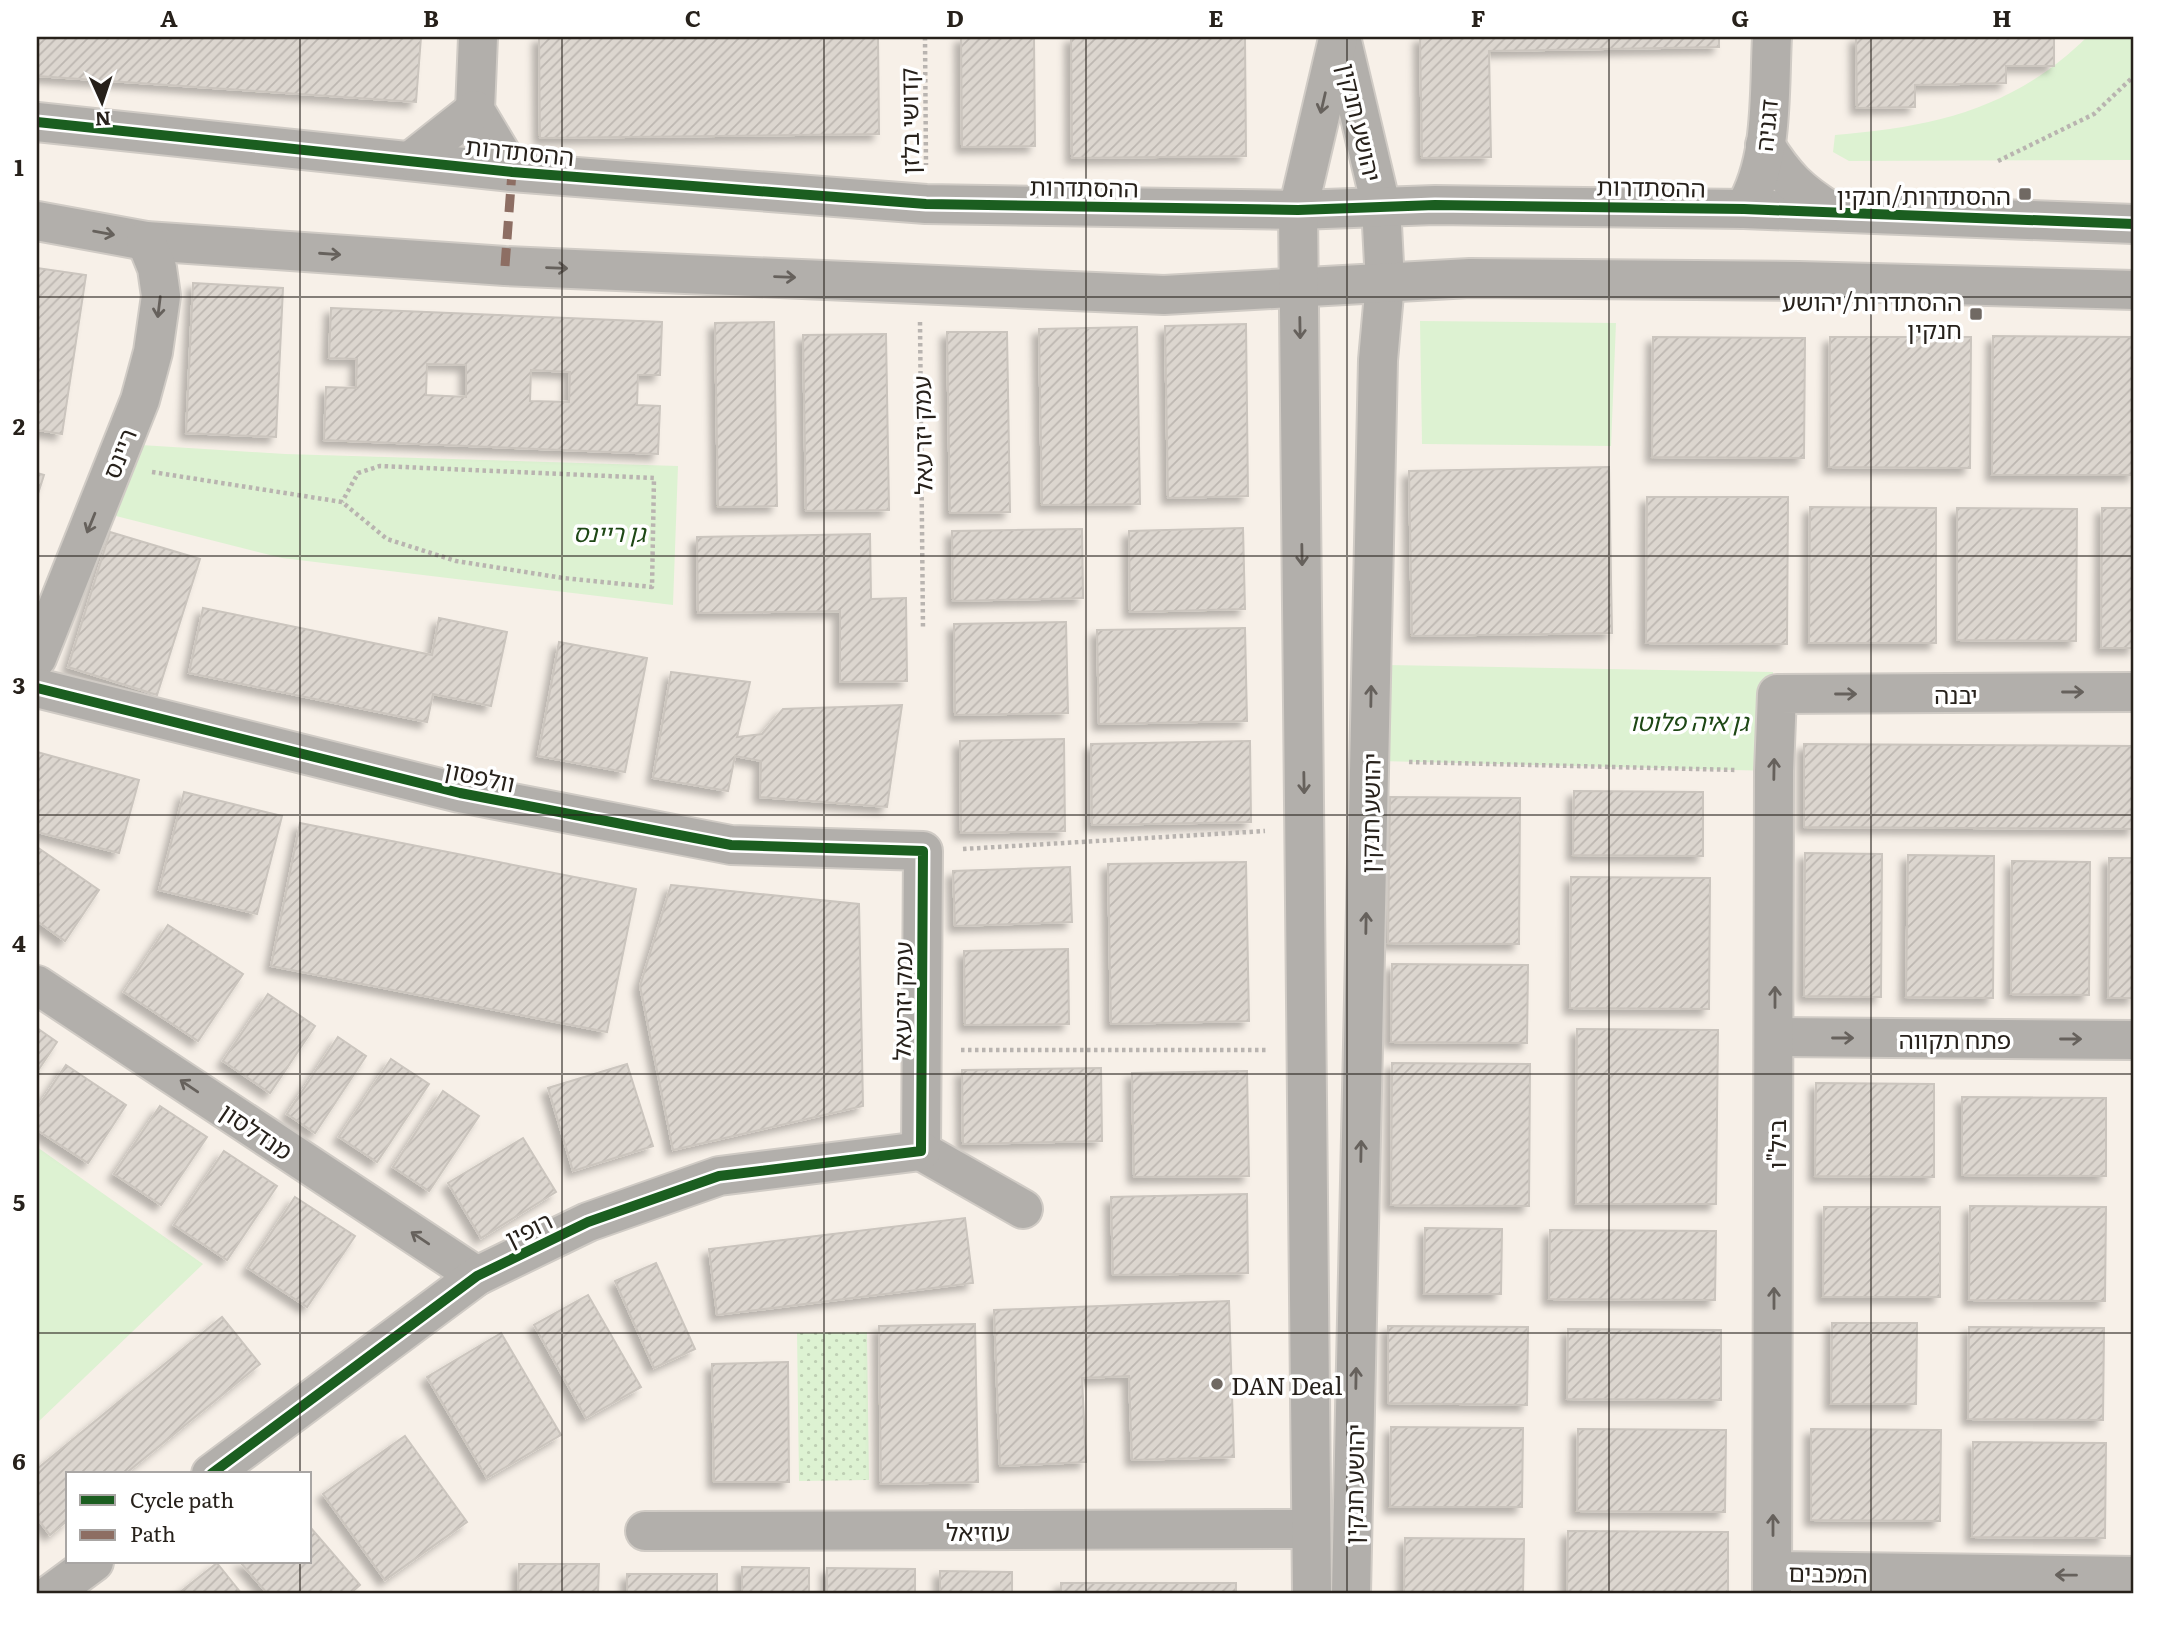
<svg xmlns="http://www.w3.org/2000/svg" width="2171" height="1630" font-family="Literata,'Noto Sans Hebrew',serif">
<style>
.grass{fill:url(#grass-dots)}
.green{fill:#ddf2d2}
.building{fill:url(#building-hatch);stroke:#cbc5be;stroke-width:2;fill-rule:evenodd;filter:url(#shadow)}
.lines{fill:none;stroke-linecap:round;stroke-linejoin:round}
.minor-casing{stroke:#d0cbc5;stroke-width:42}
.path{stroke:#b9b4b0;stroke-width:4.5;stroke-dasharray:3.5 3.5;stroke-linecap:butt}
.minor{stroke:#b2afab;stroke-width:38}
.quiet{stroke:#8d6e63;stroke-width:9;stroke-dasharray:18 9;stroke-linecap:butt}
.cycleway-casing{stroke:#fff;stroke-width:15}
.cycleway{stroke:#1b5e20;stroke-width:10}
.oneway{stroke:#66615c}
.grid{fill:none;stroke:#27211b;stroke-width:2;stroke-opacity:0.55}
.poi-dot{fill:#706963;stroke:#fff;stroke-width:2.5}
.labels{text-anchor:middle;dominant-baseline:central;stroke-width:7;stroke-linejoin:round;paint-order:stroke}
.street-label{font-size:24px;fill:#27211b;stroke:#fff}
.poi-label{font-size:24px;fill:#27211b;stroke:#fff;text-anchor:end}
.park-label{font-size:24px;font-style:italic;fill:#1e4815;stroke:#fff}
.neatline{fill:none;stroke:#27211b;stroke-width:2.5}
.grid-label{font-size:23px;text-anchor:middle;font-weight:bold;fill:#27211b}
</style>
<defs>
<pattern id="grass-dots" width="8" height="8" patternUnits="userSpaceOnUse" patternTransform="scale(1.75)"><rect width="8" height="8" fill="#ddf2d2"/><path d="M2 2h.1M6 6h.1" fill="none" stroke="#becfb4" stroke-width="1.8" stroke-linecap="round"/></pattern>
<pattern id="building-hatch" width="6" height="6" patternUnits="userSpaceOnUse" patternTransform="scale(1.75)"><rect width="6" height="6" fill="#dcd6cf"/><path d="M-1 1l2-2M0 6l6-6M5 7l2-2" fill="none" stroke="#bdb7b1"/></pattern>
<filter id="shadow"><feDropShadow dx="-6" dy="6" stdDeviation="3.5" flood-color="#0004"/></filter>
</defs>
<rect width="100%" height="100%" fill="#f7f0e8"/>
<path class="grass" d="M867,1332L869,1480L799,1481L797,1333Z"/>
<g class="green">
<path d="M2087,37H2134V160L1849,161L1833,152L1835,135C1934,127 2014,109 2087,37Z"/>
<path d="M1420,321L1616,323L1611,446L1422,444Z"/>
<path d="M141,445L285,454L678,466L673,605L282,558L116,516Z"/>
<path d="M1388,665L1773,672L1774,771L1380,761Z"/>
<path d="M37,1147L203,1264L37,1423Z"/>
</g>
<g class="building">
<path d="M37,37H421L416,102L37,76Z"/>
<path d="M539,37H878L879,134L540,138Z"/>
<path d="M961,37H1034L1035,146L962,147Z"/>
<path d="M1071,37H1245L1246,156L1072,158Z"/>
<path d="M1420,37H1719V47L1489,51L1491,157L1422,158Z"/>
<path d="M1856,37H2054V66H2006V83L1915,85V107L1857,108Z"/>
<path d="M37,268L86,275L62,434L37,430Z"/>
<path d="M193,283L283,288L276,437L186,433Z"/>
<path d="M331,308L662,322L660,375H638L637,405L660,406L658,454L324,440L326,387L356,388L357,359L329,358ZM427,364L466,365V397L426,395ZM531,370L570,372L569,402L530,401Z"/>
<path d="M774,322L777,506L718,507L715,323Z"/>
<path d="M1246,324L1248,496L1168,498L1165,326Z"/>
<path d="M1137,327L1140,504L1042,505L1039,329Z"/>
<path d="M947,332H1007L1010,512L950,513Z"/>
<path d="M886,334L889,510L806,511L803,335Z"/>
<path d="M1993,336L2134,337V475H1992Z"/>
<path d="M1653,337L1805,338L1804,458L1652,457Z"/>
<path d="M1830,337H1971L1970,468L1829,467Z"/>
<path d="M1609,467L1612,633L1412,636L1409,471Z"/>
<path d="M37,473L44,475L37,497Z"/>
<path d="M1647,497H1788L1787,644L1646,643Z"/>
<path d="M1810,507L1936,508V643H1809Z"/>
<path d="M1957,508L2077,509L2076,641L1957,640Z"/>
<path d="M2102,508H2134V648H2101Z"/>
<path d="M1243,528L1245,609L1130,612L1129,531Z"/>
<path d="M1082,529L1083,598L953,601L952,531Z"/>
<path d="M110,532L200,559L157,695L68,667Z"/>
<path d="M870,534L871,599L906,598L907,681L840,682V611L698,613L697,537Z"/>
<path d="M203,608L432,655L439,618L507,632L491,706L433,694L427,722L189,673Z"/>
<path d="M1066,622L1068,713L955,715L954,624Z"/>
<path d="M1245,628L1247,721L1099,724L1097,630Z"/>
<path d="M559,642L647,658L625,772L538,756Z"/>
<path d="M671,672L750,682L737,737L762,734L783,709L902,705L887,807L760,797L761,761L735,756L728,791L653,778Z"/>
<path d="M1064,739L1065,831L961,833L960,741Z"/>
<path d="M1250,741L1251,822L1092,825L1091,744Z"/>
<path d="M1804,744L2134,746V829L1804,827Z"/>
<path d="M37,752L139,780L119,853L37,832Z"/>
<path d="M1574,791L1703,792V856L1573,855Z"/>
<path d="M184,792L282,816L257,914L159,890Z"/>
<path d="M1390,797L1520,798L1519,944L1388,943Z"/>
<path d="M300,823L636,889L607,1032L271,966Z"/>
<path d="M37,847L99,890L65,941L37,921Z"/>
<path d="M1805,853L1882,854L1881,997L1804,996Z"/>
<path d="M1908,855L1994,856L1993,998L1906,997Z"/>
<path d="M2109,858H2134V998H2108Z"/>
<path d="M2012,861L2090,862L2089,995L2011,994Z"/>
<path d="M1246,862L1249,1021L1111,1024L1108,864Z"/>
<path d="M1070,867L1072,922L955,926L953,871Z"/>
<path d="M1571,877L1710,878L1709,1009L1570,1008Z"/>
<path d="M671,885L859,904L863,1106L673,1150L640,986Z"/>
<path d="M168,925L243,974L198,1041L124,992Z"/>
<path d="M1068,949L1069,1024L965,1025L964,951Z"/>
<path d="M1392,964L1528,965L1527,1043L1391,1042Z"/>
<path d="M268,994L315,1026L270,1093L223,1061Z"/>
<path d="M37,1028L57,1042L37,1072Z"/>
<path d="M1577,1029L1718,1030L1716,1204H1576Z"/>
<path d="M338,1037L366,1056L315,1133L287,1114Z"/>
<path d="M391,1059L429,1084L377,1162L339,1137Z"/>
<path d="M1392,1063L1530,1064L1529,1206L1391,1205Z"/>
<path d="M627,1064L653,1146L573,1171L548,1088Z"/>
<path d="M66,1065L126,1105L88,1163L37,1130V1108Z"/>
<path d="M1101,1068L1102,1141L963,1144L962,1070Z"/>
<path d="M1247,1071L1249,1176L1134,1177L1132,1073Z"/>
<path d="M1816,1083L1934,1084V1177L1815,1176Z"/>
<path d="M443,1091L479,1116L429,1191L393,1167Z"/>
<path d="M1962,1097L2106,1098V1176L1962,1175Z"/>
<path d="M160,1106L207,1137L161,1205L114,1174Z"/>
<path d="M523,1138L556,1192L481,1238L448,1183Z"/>
<path d="M224,1151L277,1186L227,1260L174,1225Z"/>
<path d="M1247,1194L1248,1273L1113,1275L1111,1197Z"/>
<path d="M295,1197L355,1236L307,1307L248,1268Z"/>
<path d="M1970,1206L2106,1207L2105,1301L1969,1300Z"/>
<path d="M1824,1207H1940V1297H1823Z"/>
<path d="M965,1218L973,1283L717,1315L709,1249Z"/>
<path d="M1425,1228L1502,1229L1501,1294H1424Z"/>
<path d="M1550,1230L1716,1231L1715,1300L1549,1299Z"/>
<path d="M656,1263L695,1349L654,1368L615,1281Z"/>
<path d="M588,1295L641,1387L586,1418L534,1325Z"/>
<path d="M1229,1301L1234,1457L1132,1460L1129,1376L1082,1378L1086,1462L1000,1466L994,1310Z"/>
<path d="M222,1317L260,1364L125,1474H68V1520L50,1535L37,1518V1469Z"/>
<path d="M1832,1323H1917L1916,1404H1831Z"/>
<path d="M975,1324L978,1482L881,1484L879,1326Z"/>
<path d="M1388,1326L1528,1327L1527,1405L1388,1403Z"/>
<path d="M1969,1327L2104,1328L2103,1420L1968,1419Z"/>
<path d="M1568,1329L1721,1330V1400L1567,1399Z"/>
<path d="M501,1333L561,1435L487,1478L427,1377Z"/>
<path d="M788,1362L789,1482H714L712,1364Z"/>
<path d="M1391,1427L1523,1428L1522,1507H1390Z"/>
<path d="M1578,1429L1726,1430L1725,1512L1577,1511Z"/>
<path d="M1811,1429L1941,1430L1940,1521L1811,1520Z"/>
<path d="M405,1436L467,1522L385,1580L323,1494Z"/>
<path d="M1973,1442L2106,1443L2105,1538L1972,1537Z"/>
<path d="M310,1527L360,1585L351,1593H267L240,1562H310Z"/>
<path d="M1568,1531L1728,1532V1593H1567Z"/>
<path d="M1405,1538L1524,1539L1523,1593H1404Z"/>
<path d="M217,1563L241,1593H179Z"/>
<path d="M519,1564H599L598,1593H518Z"/>
<path d="M742,1567L809,1568V1593H742Z"/>
<path d="M827,1568L915,1569V1593H827Z"/>
<path d="M940,1571L1012,1572V1593H940Z"/>
<rect x="627" y="1574" width="90" height="19"/>
<rect x="1061" y="1583" width="175" height="10"/>
</g>
<g class="lines">
<defs>
<g id="minor">
<path d="M478,37L475,110L512,172"/>
<path d="M1341,37L1381,206L1385,283L1378,360L1351,1593"/>
<path d="M37,122L512,172L926,204L1298,210L1435,205L1744,209L2134,224"/>
<path d="M1765,145C1785,177 1799,191 1831,211"/>
<path d="M413,159L475,110"/>
<path d="M1744,209C1774,160 1769,92 1772,37"/>
<path d="M37,221L146,241L505,266L1164,295L1470,278L1799,281L2134,290"/>
<path d="M37,658L140,400L153,352L161,296L157,268L146,241"/>
<path d="M37,688L460,793L731,845L923,851L921,1151"/>
<path d="M37,985L477,1276"/>
<path d="M1775,1037L2134,1040"/>
<path d="M921,1151L1023,1209"/>
<path d="M211,1474L477,1276L588,1222L719,1176L921,1151"/>
<path d="M645,1531L1311,1529"/>
<path d="M1773,1571L2134,1576"/>
<path d="M52,1593L94,1562"/>
<path d="M1312,1593L1298,210L1338,39"/>
<path d="M1772,1593L1774,771L1777,694L2134,692"/>
</g>
</defs>
<use href="#minor" class="minor-casing"/>
<g class="path">
<path d="M925,37L926,165"/>
<path d="M1998,161L2094,114L2134,76"/>
<path d="M920,322L923,630"/>
<path d="M152,472L342,502L387,539L456,561L563,578L652,587L654,478L380,466L358,473L342,502"/>
<path d="M1409,762L1736,770"/>
<path d="M963,849L1265,831"/>
<path d="M961,1050H1267"/>
</g>
<use href="#minor" class="minor"/>
<path class="quiet" d="M505,266L512,172"/>
<defs>
<g id="cycleway">
<path d="M37,122L512,172L926,204L1298,210L1435,205L1744,209L2134,224"/>
<path d="M37,688L460,793L731,845L923,851L921,1151L719,1176L588,1222L477,1276L211,1474"/>
</g>
</defs>
<use href="#cycleway" class="cycleway-casing"/>
<use href="#cycleway" class="cycleway"/>
</g>
<defs><path id="oneway-shaft" d="M-6 0H5M1.5-3L5.5 0L1.5 3" fill="none" stroke-width="1.6" stroke-linecap="round" stroke-linejoin="round" transform="scale(1.75)"/></defs>
<g class="oneway">
<use href="#oneway-shaft" transform="translate(1323 103) rotate(103)"/>
<use href="#oneway-shaft" transform="translate(104 233) rotate(10)"/>
<use href="#oneway-shaft" transform="translate(330 254) rotate(4)"/>
<use href="#oneway-shaft" transform="translate(557 268) rotate(2)"/>
<use href="#oneway-shaft" transform="translate(785 277) rotate(2)"/>
<use href="#oneway-shaft" transform="translate(159 307) rotate(97)"/>
<use href="#oneway-shaft" transform="translate(1300 328) rotate(89)"/>
<use href="#oneway-shaft" transform="translate(91 523) rotate(112)"/>
<use href="#oneway-shaft" transform="translate(1302 555) rotate(89)"/>
<use href="#oneway-shaft" transform="translate(2073 692)"/>
<use href="#oneway-shaft" transform="translate(1846 694)"/>
<use href="#oneway-shaft" transform="translate(1371 696) rotate(-89)"/>
<use href="#oneway-shaft" transform="translate(1774 769) rotate(-89)"/>
<use href="#oneway-shaft" transform="translate(1304 783) rotate(89)"/>
<use href="#oneway-shaft" transform="translate(1366 923) rotate(-89)"/>
<use href="#oneway-shaft" transform="translate(1775 997) rotate(-90)"/>
<use href="#oneway-shaft" transform="translate(1843 1038)"/>
<use href="#oneway-shaft" transform="translate(2071 1039)"/>
<use href="#oneway-shaft" transform="translate(189 1086) rotate(-146)"/>
<use href="#oneway-shaft" transform="translate(1361 1151) rotate(-89)"/>
<use href="#oneway-shaft" transform="translate(420 1238) rotate(-146)"/>
<use href="#oneway-shaft" transform="translate(1774 1298) rotate(-90)"/>
<use href="#oneway-shaft" transform="translate(1356 1378) rotate(-89)"/>
<use href="#oneway-shaft" transform="translate(1773 1525) rotate(-90)"/>
<use href="#oneway-shaft" transform="translate(2066 1575) rotate(-179)"/>
</g>
<path class="grid" d="M300,37V1474M562,37V1593M824,37V1593M1086,37V1593M1347,37V1593M1609,37V1593M1871,37V1593M37,297H2134M37,556H2134M37,815H2134M37,1074H2134M37,1333H2134M300,1562V1593"/>
<g class="poi-dot">
<rect x="2018" y="187" width="14" height="14" rx="3.5"/>
<rect x="1969" y="307" width="14" height="14" rx="3.5"/>
<circle cx="1217" cy="1384" r="7"/>
</g>
<g class="labels">
<g class="street-label">
<text transform="translate(908 121) rotate(-91)">קדושי בלזן</text>
<text transform="translate(1361 122) rotate(77)">יהושע חנקין</text>
<text transform="translate(1765 125) rotate(-84)">דגניה</text>
<text transform="translate(520 150) rotate(6)">ההסתדרות</text>
<text transform="translate(1084 186) rotate(1)">ההסתדרות</text>
<text transform="translate(1651 186) rotate(1)">ההסתדרות</text>
<text transform="translate(921 435) rotate(-91)">עמק יזרעאל</text>
<text transform="translate(118 453) rotate(-68)">ריינס</text>
<text x="1956" y="693">יבנה</text>
<text transform="translate(480 775) rotate(12)">וולפסון</text>
<text transform="translate(1369 813) rotate(-89)">יהושע חנקין</text>
<text transform="translate(901 1001) rotate(-89)">עמק יזרעאל</text>
<text x="1955" y="1038">פתח תקווה</text>
<text transform="translate(257 1130) rotate(34)">מנדלסון</text>
<text transform="translate(1775 1144) rotate(-90)">ביל"ו</text>
<text transform="translate(528 1228) rotate(-26)">רופין</text>
<text transform="translate(1353 1484) rotate(-89)">יהושע חנקין</text>
<text x="978" y="1530">עוזיאל</text>
<text transform="translate(1828 1572) rotate(1)">המכבים</text>
</g>
<g class="poi-label">
<text x="2011" y="194">ההסתדרות/חנקין</text>
<text x="1962" y="300">ההסתדרות/יהושע<tspan x="1962" dy="28">חנקין</tspan></text>
<text x="1231" y="1384" text-anchor="start">DAN Deal</text>
</g>
<g class="park-label">
<text x="609" y="531">גן ריינס</text>
<text x="1689" y="720">גן איה פלוטו</text>
</g>
</g>
<rect width="2171" height="1630" fill="none" stroke="#ffffff" stroke-width="77"/>
<rect x="66" y="1472" width="245" height="91" fill="#ffffff" stroke="#a9a6a4" stroke-width="2"/>
<rect x="80" y="1495" width="35" height="10" fill="#1b5e20" stroke="#a9a6a4" stroke-width="2"/>
<text x="130" y="1508" font-size="21" fill="#27211b">Cycle path</text>
<rect x="80" y="1530" width="35" height="10" fill="#8d6e63" stroke="#a9a6a4" stroke-width="2"/>
<text x="130" y="1542" font-size="21" fill="#27211b">Path</text>
<g transform="translate(102 102) rotate(177)" stroke="#ffffff" stroke-width="5" paint-order="stroke">
<path d="M0-5L12 26L0 18L-12 26Z" fill="#27211b"/>
<text y="-10" font-size="19" font-weight="bold" text-anchor="middle" fill="#27211b">N</text>
</g>
<rect x="38" y="38" width="2094" height="1554" class="neatline"/>
<g class="grid-label">
<text x="169" y="27">A</text>
<text x="431" y="27">B</text>
<text x="693" y="27">C</text>
<text x="955" y="27">D</text>
<text x="1216" y="27">E</text>
<text x="1478" y="27">F</text>
<text x="1740" y="27">G</text>
<text x="2002" y="27">H</text>
<text x="19" y="176">1</text>
<text x="19" y="435">2</text>
<text x="19" y="694">3</text>
<text x="19" y="952">4</text>
<text x="19" y="1211">5</text>
<text x="19" y="1470">6</text>
</g>
</svg>
